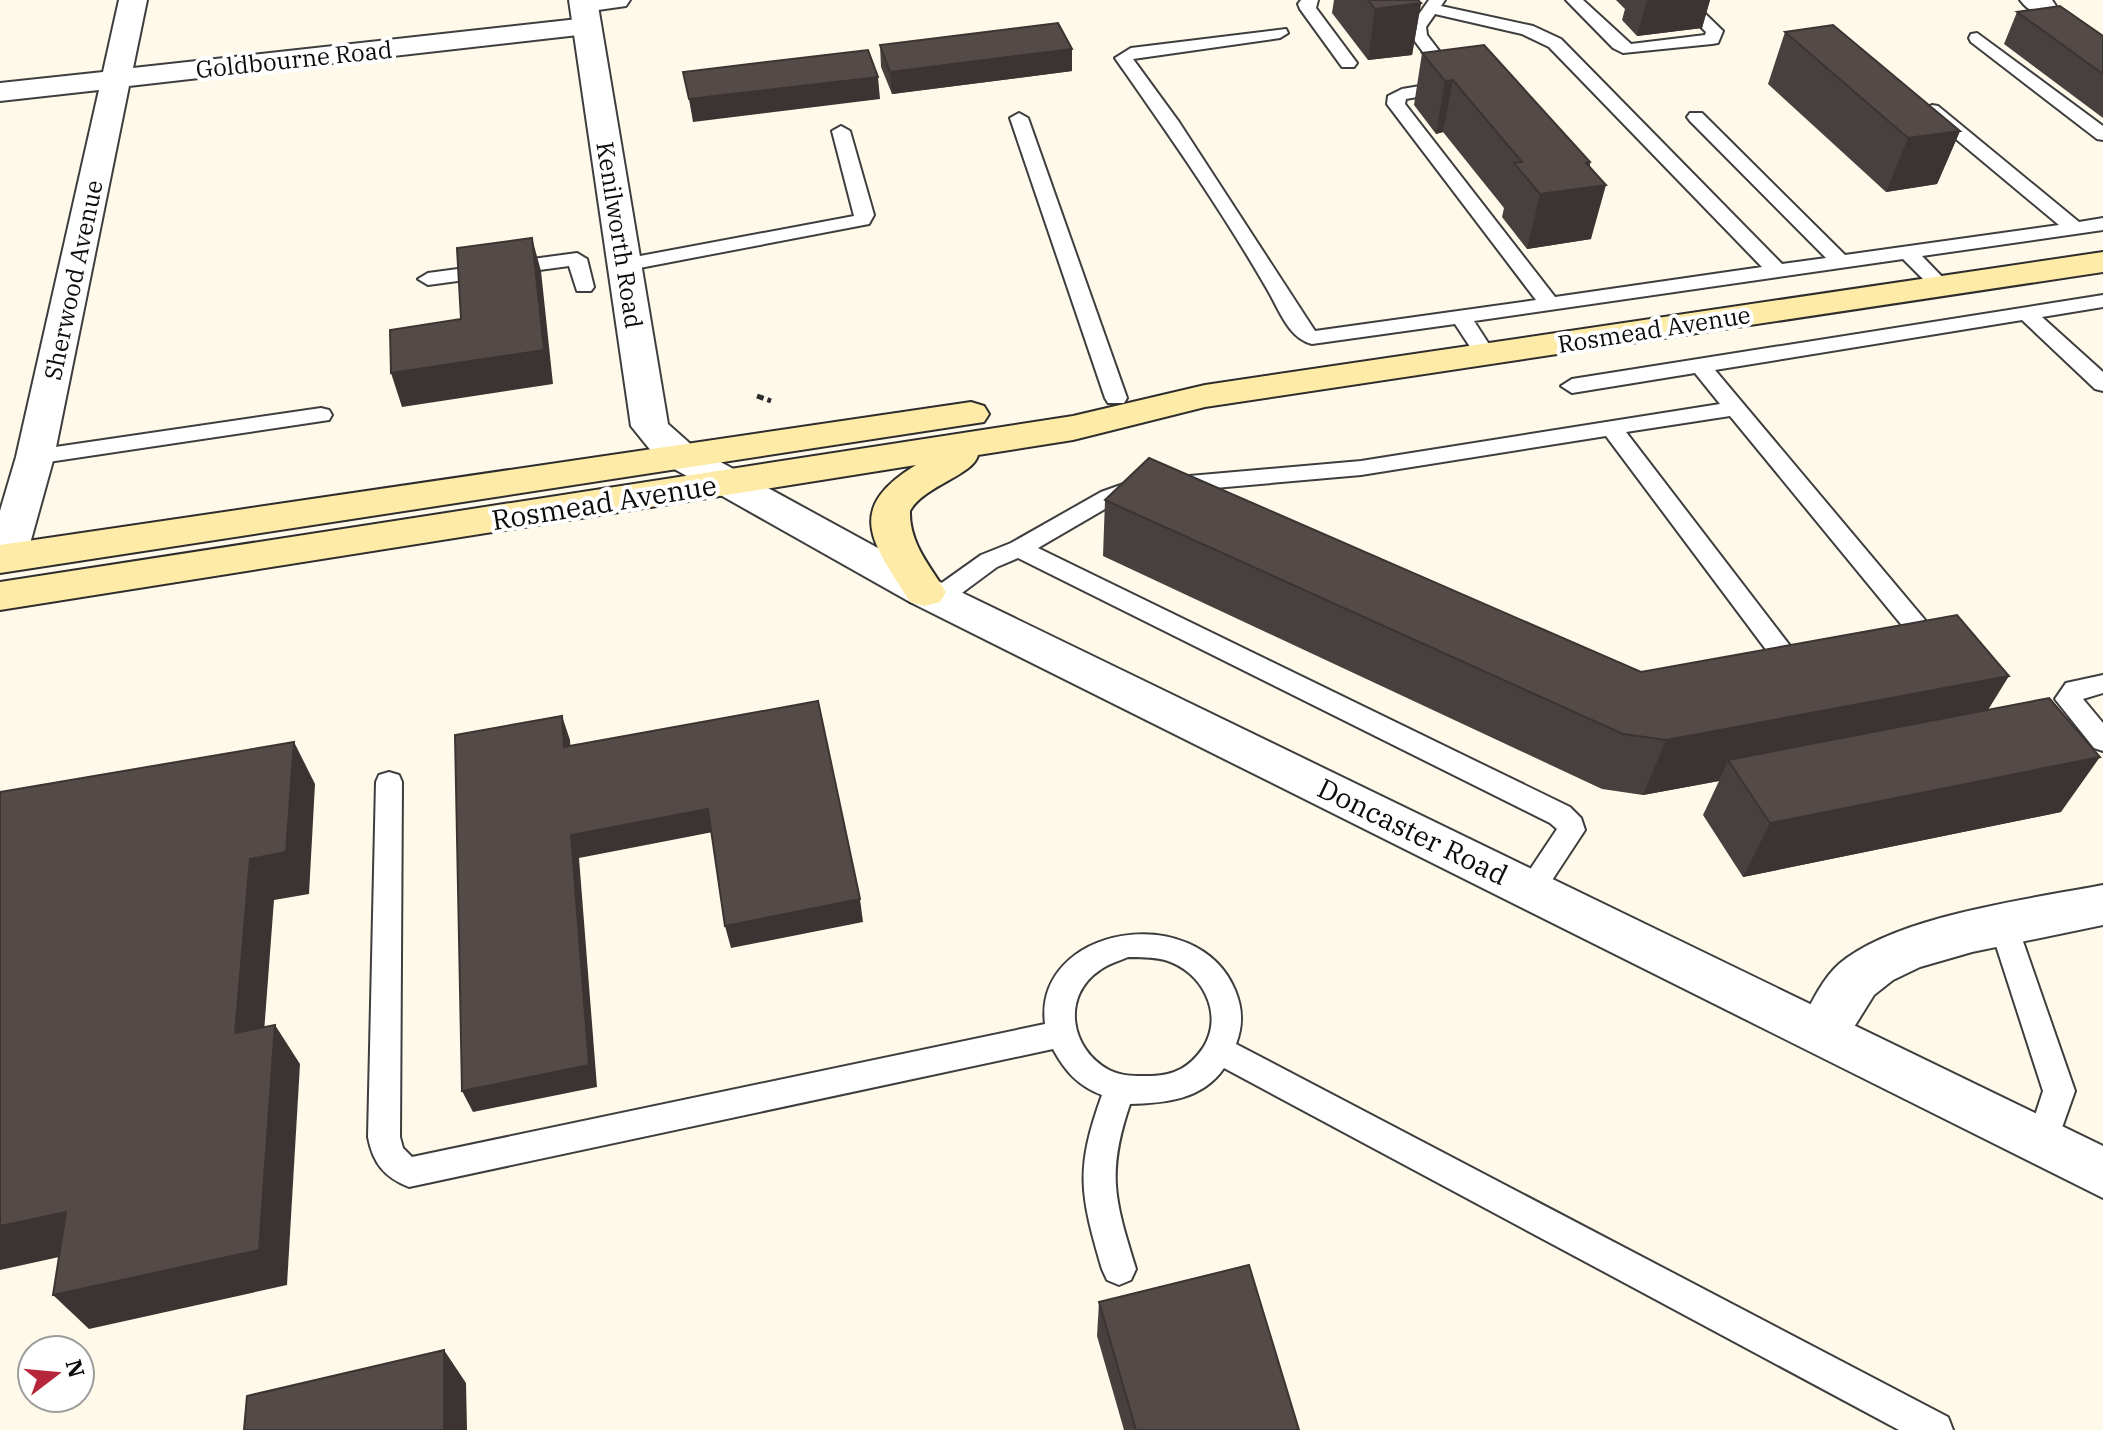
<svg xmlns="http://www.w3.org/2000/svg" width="2103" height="1430" font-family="'IBM Plex Serif',serif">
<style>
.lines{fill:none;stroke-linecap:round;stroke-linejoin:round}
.service-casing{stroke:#3e3e3e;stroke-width:4}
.minor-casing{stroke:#3e3e3e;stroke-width:4}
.tertiary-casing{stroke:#3e3e3e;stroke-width:4}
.secondary-casing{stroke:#2d2d2d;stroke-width:4}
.path{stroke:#2d2d2d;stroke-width:5;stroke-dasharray:7 4;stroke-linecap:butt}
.service{fill:#fff;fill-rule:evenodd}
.minor{fill:#fff;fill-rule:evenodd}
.tertiary{fill:#fff;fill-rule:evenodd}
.secondary{fill:#fdeba7;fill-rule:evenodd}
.wall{fill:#48403e}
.shaded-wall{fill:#3b3432}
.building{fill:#544b48;stroke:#3b3432;stroke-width:2}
.labels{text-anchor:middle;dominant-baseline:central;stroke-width:8;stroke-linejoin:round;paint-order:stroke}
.far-street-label{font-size:24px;fill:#0b0b0b;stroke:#fff}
.street-label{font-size:28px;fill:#0b0b0b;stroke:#fff}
</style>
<rect width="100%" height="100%" fill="#fff9ea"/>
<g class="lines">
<defs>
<g id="service">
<path d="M1301,0H1318L1316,8L1357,63L1354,67H1342L1300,9L1298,4Z"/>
<path d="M1429,0H1445L1441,6L1533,26L1561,39L1782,264L1826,258L1690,121L1687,117L1690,113H1702L1845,255L2059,225L1926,114L1923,110L1932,105L1938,106L2079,222L2103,218V230L1922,256L1950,285L1940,291L1933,289L1903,259L1474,321L1496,355L1485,361L1478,359L1455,324L1312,344C1288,338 1279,309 1267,289C1221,209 1168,134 1115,58L1131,48L1286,29L1288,33L1280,38L1133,59L1179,122L1315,331L1536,300L1387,104L1388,96L1402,89L1450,81L1456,82L1459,86L1456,90L1406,99L1405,104L1555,297L1762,267L1549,47L1522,34L1435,14L1426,27L1427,35L1440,52L1438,56H1426L1411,36L1410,27Z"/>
<path d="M1566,0H1583L1631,44L1705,35L1706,32L1674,0H1691L1723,31L1718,43L1712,44L1623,53L1613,48Z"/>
<path d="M1977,33L2103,126V140L2097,139L1971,42L1969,38L1971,34Z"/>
<path d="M1019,113L1028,118L1127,398L1124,403H1108L1105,398L1010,118Z"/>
<path d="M841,126L850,131L874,215L869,224L624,271L614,265L624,259L854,216L832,131Z"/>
<path d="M577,253L587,259L594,287L591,291H577L569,266L428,285L418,279L428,273Z"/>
<path d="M2103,295V307L2042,317L2103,372V391L2095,389L2022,320L1715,370L1946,645L1950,651L1946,657L1937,660L1928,657L1730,416L1626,432L1794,651L1814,671L1810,678C1794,682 1787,673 1776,663L1606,436L1361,475L1135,495L1117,502L1038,548L1570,807L1581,818L1585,830L1541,897L1531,901L1521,897L1517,889L1557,829L1550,823L1018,558L997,567L947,604L938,607L929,604L926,598L929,592L981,555L1011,543L1101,492L1132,481L1361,461L1720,404L1695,373L1572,393L1561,386L1572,379Z"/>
<path d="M321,408L329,410L332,415L329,420L35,464L27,462L24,457L27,452L35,450Z"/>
<path d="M2103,675V693L2083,699L2103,723V751L2094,748L2055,699L2066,683Z"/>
<path d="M389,772L399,775L402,782L400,1137L403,1148L412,1157L1045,1024C1033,926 1197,899 1235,990C1243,1009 1243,1026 1236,1044L1948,1417L1953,1430H1899L1224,1068C1202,1100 1165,1103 1130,1104C1106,1174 1115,1201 1136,1269L1131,1280L1119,1285L1107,1280L1102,1269C1080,1194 1075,1170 1102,1095C1078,1086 1065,1071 1053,1049L409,1187C384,1177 373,1163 368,1137L376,782L379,775ZM1128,957C1140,957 1153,957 1165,960C1202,971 1225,1014 1203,1048C1190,1067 1175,1075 1152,1076C1137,1076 1123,1077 1109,1070C1070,1049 1061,996 1100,970C1108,964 1119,961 1128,957Z"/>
<path d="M2004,915L2014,919L2018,927L2075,1091L2053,1153L2042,1158L2031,1153L2026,1143L2043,1091L1990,927L1994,919Z"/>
</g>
<g id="minor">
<path d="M119,0H147L133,68L587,18L597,20L601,26L597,32L587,34L129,86L54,457L26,558L20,568L0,570V511L16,457L99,90L0,101V83L103,72Z"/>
<path d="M573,0H630L626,6L584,12L574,10L570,4Z"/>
<path d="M2020,0H2052L2056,6L2052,12C2038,15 2029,12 2020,0Z"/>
<path d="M2103,885V925L1972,952L1920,967L1893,980L1874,995L1841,1048L1823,1054L1805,1048L1797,1032C1808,1010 1820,981 1839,964C1895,916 2030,899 2103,885Z"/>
</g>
<path id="tertiary" d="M569,0H597L668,424L695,448L940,582L2103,1146V1198L910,602L669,466L652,452L631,426Z"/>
<g id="secondary">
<path d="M2103,252V272L1205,407L1073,440L978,455C974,475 923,486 910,511C909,543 930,566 946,592L940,602L925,606L910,602C874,544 842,510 916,465L0,610V582L1073,416L1205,385Z"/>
<path d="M971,402L984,406L989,414L984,422L0,573V545Z"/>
</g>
</defs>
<use href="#service" class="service-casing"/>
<use href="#minor" class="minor-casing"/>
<use href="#tertiary" class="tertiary-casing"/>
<use href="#secondary" class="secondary-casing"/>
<path class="path" d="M757,396L771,401"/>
<use href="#service" class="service"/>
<use href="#minor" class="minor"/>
<use href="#tertiary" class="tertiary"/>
<use href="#secondary" class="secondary"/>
</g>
<g class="wall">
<path d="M1334,0H1418L1421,3L1412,55L1368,60L1332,13Z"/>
<path d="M1616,0H1710L1702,28L1637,36L1622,20L1625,9Z"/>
<path d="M2017,12L2103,36V118L2004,44Z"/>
<path d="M1785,32L1960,131L1937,184L1886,192L1768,84Z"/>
<path d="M880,45L1072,71L892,94L881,67Z"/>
<path d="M1422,53L1590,162L1591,239L1527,249L1502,217L1504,208L1443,132L1436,134L1414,105Z"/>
<path d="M1105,500L1641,672L1988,709L2061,812L1743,877L1703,815L1719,781L1643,795L1602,789L1103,556Z"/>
<path d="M1099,1302L1299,1430H1124L1097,1336Z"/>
</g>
<g class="shaded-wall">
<path d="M1647,0H1710L1702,28L1637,36Z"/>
<path d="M1421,3L1412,55L1368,60L1375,9Z"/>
<path d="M1072,49V71L892,94L890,72Z"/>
<path d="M878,77L880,99L693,122L689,99Z"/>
<path d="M1453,80L1443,132L1436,134L1445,81Z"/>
<path d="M1960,131L1937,184L1886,192L1908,138Z"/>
<path d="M1590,162L1583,188L1606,185L1591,239L1527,249L1540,194L1586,163Z"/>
<path d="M532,238L541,271L553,384L402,407L391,373L544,350Z"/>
<path d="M2009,676L1975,731L1728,760L1719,781L1643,795L1666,740Z"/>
<path d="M562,716L570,740L572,770L564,747Z"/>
<path d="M294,742L315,784L309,894L274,900L261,1072L235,1033L250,859Z"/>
<path d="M2100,757L2061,812L1743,877L1770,823Z"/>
<path d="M708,809L713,832L579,858L597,1087L473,1112L462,1091L571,835Z"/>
<path d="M860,899L863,922L731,948L725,926Z"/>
<path d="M275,1025L300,1064L287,1285L89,1329L53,1295Z"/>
<path d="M66,1212L100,1248L0,1270V1226Z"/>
<path d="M444,1350L466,1383L467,1430H444Z"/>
</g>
<g class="building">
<path d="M1368,0H1418L1421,3L1375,9Z"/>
<path d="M2060,6L2103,36V74L2017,12Z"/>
<path d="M1058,23L1072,49L890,72L880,45Z"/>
<path d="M1833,25L1960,131L1908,138L1785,32Z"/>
<path d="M1484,45L1590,162L1586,163L1606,185L1540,194L1514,163L1522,162L1453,80L1445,81L1422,53Z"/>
<path d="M868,50L878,77L689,99L683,72Z"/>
<path d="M532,238L544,350L391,373L390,330L461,319L457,248Z"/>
<path d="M1149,458L1641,672L1957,615L2009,676L1666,740L1623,734L1105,500Z"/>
<path d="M2049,698L2100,757L1770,823L1728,760Z"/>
<path d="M818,701L860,899L725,926L708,809L571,835L589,1065L462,1091L455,735L562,716L564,747Z"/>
<path d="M294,742L286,852L250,859L235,1033L275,1025L259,1250L53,1295L66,1212L0,1226V792Z"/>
<path d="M1249,1265L1299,1430H1136L1099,1302Z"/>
<path d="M444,1350V1430H244L247,1396Z"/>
</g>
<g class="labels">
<g class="far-street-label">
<text transform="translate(294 59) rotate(-6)">Goldbourne Road</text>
<text transform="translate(620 235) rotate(81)">Kenilworth Road</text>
<text transform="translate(73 280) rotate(-78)">Sherwood Avenue</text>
<text transform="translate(1654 329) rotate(-9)">Rosmead Avenue</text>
</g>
<g class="street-label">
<text transform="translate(604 502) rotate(-9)">Rosmead Avenue</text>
<text transform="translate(1413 831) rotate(26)">Doncaster Road</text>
</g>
</g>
<g transform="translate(56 1374) rotate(74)"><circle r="38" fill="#ffffff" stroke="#9d9d9d" stroke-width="2"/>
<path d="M0-6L14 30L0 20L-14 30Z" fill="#b7273c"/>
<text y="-12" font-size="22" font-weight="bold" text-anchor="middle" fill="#0b0b0b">N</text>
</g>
</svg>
